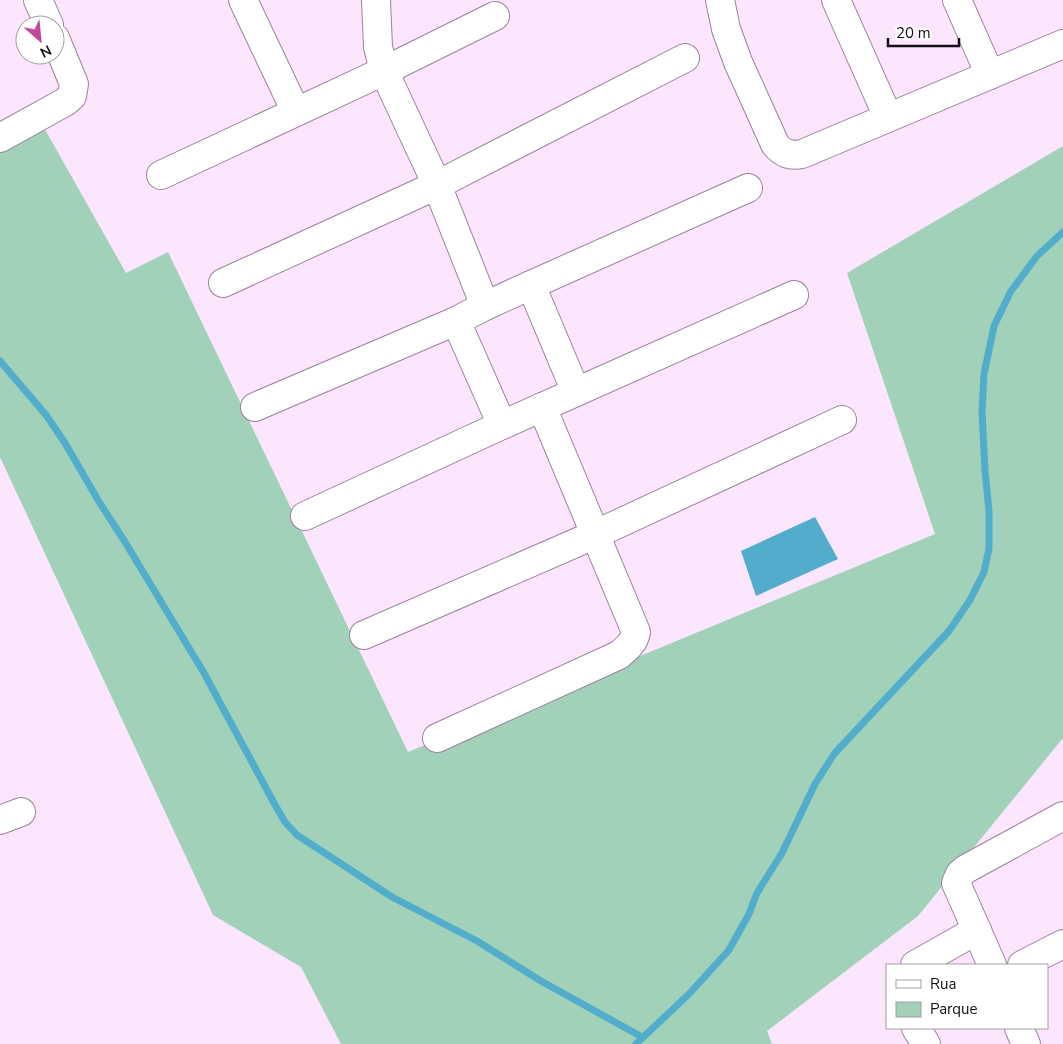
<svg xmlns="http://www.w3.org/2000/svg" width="1063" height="1044" font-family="'Nunito Sans',sans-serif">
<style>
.green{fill:#a1d1b8}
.water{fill:#51adcb}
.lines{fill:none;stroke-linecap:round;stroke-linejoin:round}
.stream{stroke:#51adcb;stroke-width:7}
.minor-casing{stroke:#9a829d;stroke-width:30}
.minor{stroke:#fff;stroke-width:28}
</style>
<rect width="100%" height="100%" fill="#fbe6fe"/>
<path class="green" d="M43,126L126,273L168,252L408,752L935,534L847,273L1063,146V738L918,916L767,1031L772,1044H341L301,967L213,915L0,457V146Z"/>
<path class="water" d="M815,517L838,559L756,596L741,551Z"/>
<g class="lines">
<g class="stream">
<path d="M0,361L46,415L65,443L98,500L125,542L204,673L274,803L285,822L297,835L392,897L477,941L541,981L642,1037"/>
<path d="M636,1044L689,994L729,950L749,914L757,893L782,853L815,784L834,754L949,631L970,600L984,572L989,549V511L985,471L982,411L984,374L994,326L1011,291L1037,256L1063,232"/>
</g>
<defs>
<g id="minor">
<path d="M38,0L49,25"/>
<path d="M243,0L296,112"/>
<path d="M376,0L378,47L384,71L437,185L485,306"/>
<path d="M720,0L726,29L738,62L775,144C783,154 790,156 802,154L1063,44"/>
<path d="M836,0L888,117"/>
<path d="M957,0L990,75"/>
<path d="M0,138L65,102L72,96L74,84L55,38"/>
<path d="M161,175L384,71L495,16"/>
<path d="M223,283L437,185L685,58"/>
<path d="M531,285L576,392L502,425L456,321L485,306Z"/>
<path d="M531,285L748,188"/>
<path d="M576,392L794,295"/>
<path d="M255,407L456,321"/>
<path d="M305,516L502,425"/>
<path d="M364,635L594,535L842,420"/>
<path d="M437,738L619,655C627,648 634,643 636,632L542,407"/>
<path d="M0,820L21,812"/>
<path d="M915,965L977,930"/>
<path d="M992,965L956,883L960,874L966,869L1063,816"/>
<path d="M1022,965L1063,944"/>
<path d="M916,1028L926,1044"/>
<path d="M1019,1028L1026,1044"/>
</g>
</defs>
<use href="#minor" class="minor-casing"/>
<use href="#minor" class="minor"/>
</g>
<rect x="886" y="964" width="162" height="65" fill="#ffffff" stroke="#a29ea2"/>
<rect x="896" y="980" width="25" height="8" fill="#ffffff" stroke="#a29ea2"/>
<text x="930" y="989" font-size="15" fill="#160d17">Rua</text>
<rect x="896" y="1002" width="25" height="15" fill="#a1d1b8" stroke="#a29ea2"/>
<text x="930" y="1014" font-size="15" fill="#160d17">Parque</text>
<g transform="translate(40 40) rotate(153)"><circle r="24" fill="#ffffff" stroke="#a29ea2"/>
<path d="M0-4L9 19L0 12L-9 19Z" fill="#c44899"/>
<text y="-8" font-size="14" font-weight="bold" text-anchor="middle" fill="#160d17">N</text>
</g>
<path d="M888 38v8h71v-8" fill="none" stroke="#160d17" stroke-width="2.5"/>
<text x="896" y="38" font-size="15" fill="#160d17" stroke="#ffffff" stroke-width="4" paint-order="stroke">20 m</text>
</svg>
